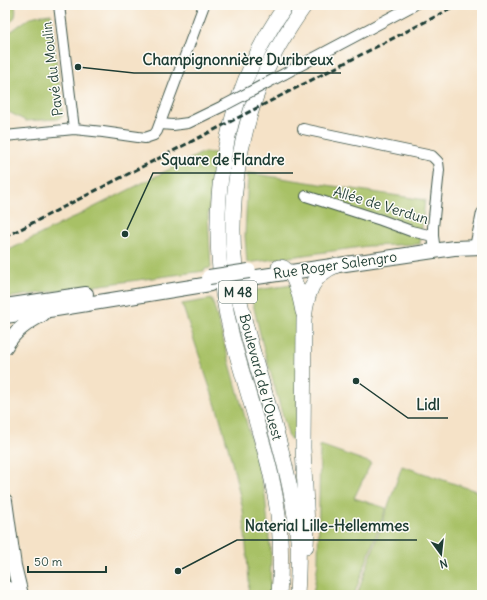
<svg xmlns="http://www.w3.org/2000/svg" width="487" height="600" font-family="Delius,sans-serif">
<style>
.green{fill:#a8c166;stroke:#647f4d}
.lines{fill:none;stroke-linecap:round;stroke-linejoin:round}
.street-casing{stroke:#3f564a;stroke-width:12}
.secondary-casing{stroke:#3f564a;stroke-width:16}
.primary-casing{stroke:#3f564a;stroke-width:16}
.street{stroke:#fff;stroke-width:10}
.secondary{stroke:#fff;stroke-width:14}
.primary{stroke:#fff;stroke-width:15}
.rail{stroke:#1f3d34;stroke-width:3;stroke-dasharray:6 3;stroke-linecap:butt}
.street-bridge-casing{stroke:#3f564a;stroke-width:12;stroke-linecap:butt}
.secondary-bridge-casing{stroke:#3f564a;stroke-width:16;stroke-linecap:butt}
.street-bridge{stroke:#fff;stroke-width:10}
.secondary-bridge{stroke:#fff;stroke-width:14}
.labels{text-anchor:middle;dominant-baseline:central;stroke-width:3;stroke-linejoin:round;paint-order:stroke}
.shield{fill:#fdfcf7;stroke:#62766e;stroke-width:1}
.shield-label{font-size:13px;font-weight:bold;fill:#1f3d34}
.street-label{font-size:14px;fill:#1f3d34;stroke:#fdfcf7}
.leader{fill:none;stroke:#1f3d34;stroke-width:1.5}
.callout-dot{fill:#1f3d34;stroke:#fdfcf7;stroke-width:1.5}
.callout-label{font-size:15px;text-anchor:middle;font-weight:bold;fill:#1f3d34;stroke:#fdfcf7;stroke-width:3;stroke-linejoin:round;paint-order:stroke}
</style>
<rect width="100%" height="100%" fill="#fdfcf7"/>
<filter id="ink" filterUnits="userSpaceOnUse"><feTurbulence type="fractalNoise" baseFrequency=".025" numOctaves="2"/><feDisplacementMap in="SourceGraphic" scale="8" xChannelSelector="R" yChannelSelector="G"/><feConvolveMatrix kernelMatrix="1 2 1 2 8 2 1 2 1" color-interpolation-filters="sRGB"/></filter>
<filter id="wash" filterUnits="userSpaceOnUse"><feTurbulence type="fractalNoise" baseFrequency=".012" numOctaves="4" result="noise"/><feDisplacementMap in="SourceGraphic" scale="16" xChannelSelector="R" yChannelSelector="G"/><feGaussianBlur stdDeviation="0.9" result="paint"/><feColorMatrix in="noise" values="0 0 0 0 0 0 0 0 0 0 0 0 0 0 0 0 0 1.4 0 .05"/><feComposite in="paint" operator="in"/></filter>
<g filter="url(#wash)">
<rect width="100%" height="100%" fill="#f5e2c7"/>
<g class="green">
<path d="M5,5H15C17,17 15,19 5,26Z"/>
<path d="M51,14L63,116L57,119L26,121L5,110V35C15,30 25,19 35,16C40,15 46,15 51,14Z"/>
<path d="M204,152L215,153L208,216L211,268L205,269L204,271L5,298V252Z"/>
<path d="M248,173L425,200L420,244L368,246L247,263L245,236Z"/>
<path d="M292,285L297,314L298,442L289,438L262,342L250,291Z"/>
<path d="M212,299L255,453L265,495L271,556L270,595H248L249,581L243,510L234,470L220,418L182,304Z"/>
<path d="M320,445L371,463L354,498L386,508L354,595H313L318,563Z"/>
<path d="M402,466L482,493V595H357Z"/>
</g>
</g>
<g filter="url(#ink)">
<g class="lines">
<defs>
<g id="street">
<path d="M59,5L74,129"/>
<path d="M284,74L414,5"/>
<path d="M160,124L173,125L188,123L225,105"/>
<path d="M303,129L432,156L438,162L439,170L433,227V236L435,251"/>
<path d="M5,136L74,129L103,132L145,138L154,135L157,131L204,5"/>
<path d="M306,196L381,220L411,231L433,236"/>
<path d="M475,247L482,213"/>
<path d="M5,585L14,590"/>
</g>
<g id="secondary">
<path d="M250,278L454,248L482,247"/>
<path d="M5,306L86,294"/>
<path d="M5,316L56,309L210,284"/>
<path d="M5,347C14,331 28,322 43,314"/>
<path d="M5,501L14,566L21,595"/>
</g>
<g id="primary">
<path d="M279,267C281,267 284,268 285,269C296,275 301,301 303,312"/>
<path d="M306,546L307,526L303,448L304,319C307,294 311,275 337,265"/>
<path d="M279,595C282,559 281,521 273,485C270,468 265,451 260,434C251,402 241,370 232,337C203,224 218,102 286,5"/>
<path d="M297,595C298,577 299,558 298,540C291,464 262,392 244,319C224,240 232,155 262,80C273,53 288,29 305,5"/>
</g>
</defs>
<use href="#street" class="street-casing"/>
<use href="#secondary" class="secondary-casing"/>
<use href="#primary" class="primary-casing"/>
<use href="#street" class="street"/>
<use href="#secondary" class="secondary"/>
<use href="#primary" class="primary"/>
<path class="rail" d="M5,237L458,5"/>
<defs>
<path id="street-bridge" d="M225,105L284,74"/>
<path id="secondary-bridge" d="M209,277L249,271"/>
</defs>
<use href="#street-bridge" class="street-bridge-casing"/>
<use href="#secondary-bridge" class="secondary-bridge-casing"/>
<use href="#street-bridge" class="street-bridge"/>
<use href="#secondary-bridge" class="secondary-bridge"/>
</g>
</g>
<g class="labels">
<rect class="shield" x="219" y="281" width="38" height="22" rx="3"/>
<g class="shield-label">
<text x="238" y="292">M 48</text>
</g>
<g class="street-label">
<text transform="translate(52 69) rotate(-97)">Pavé du Moulin</text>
<text transform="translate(381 205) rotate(17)">Allée de Verdun</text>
<text transform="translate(335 265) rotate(-8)">Rue Roger Salengro</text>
<text transform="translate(261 377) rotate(75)">Boulevard de l'Ouest</text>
</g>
</g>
<path class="leader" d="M78 67L134 73H341M125 234L153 173H293M356 381L408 418H448M178 571L237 540H417"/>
<g class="callout-dot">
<circle cx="78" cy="67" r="4"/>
<circle cx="125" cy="234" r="4"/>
<circle cx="356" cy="381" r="4"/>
<circle cx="178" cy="571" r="4"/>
</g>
<g class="callout-label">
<text x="238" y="65">Champignonnière Duribreux</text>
<text x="223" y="165">Square de Flandre</text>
<text x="428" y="410">Lidl</text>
<text x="327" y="531">Naterial Lille-Hellemmes</text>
</g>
<rect width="487" height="600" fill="none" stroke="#fdfcf7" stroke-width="20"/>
<g transform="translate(441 554) rotate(165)" stroke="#fdfcf7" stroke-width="3" paint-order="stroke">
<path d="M0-3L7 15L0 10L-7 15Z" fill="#1f3d34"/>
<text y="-6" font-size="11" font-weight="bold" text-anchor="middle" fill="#1f3d34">N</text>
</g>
<path d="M28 566v6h78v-6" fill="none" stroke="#1f3d34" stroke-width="2"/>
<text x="34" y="566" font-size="12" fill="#1f3d34" stroke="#fdfcf7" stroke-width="3" paint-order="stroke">50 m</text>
</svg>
